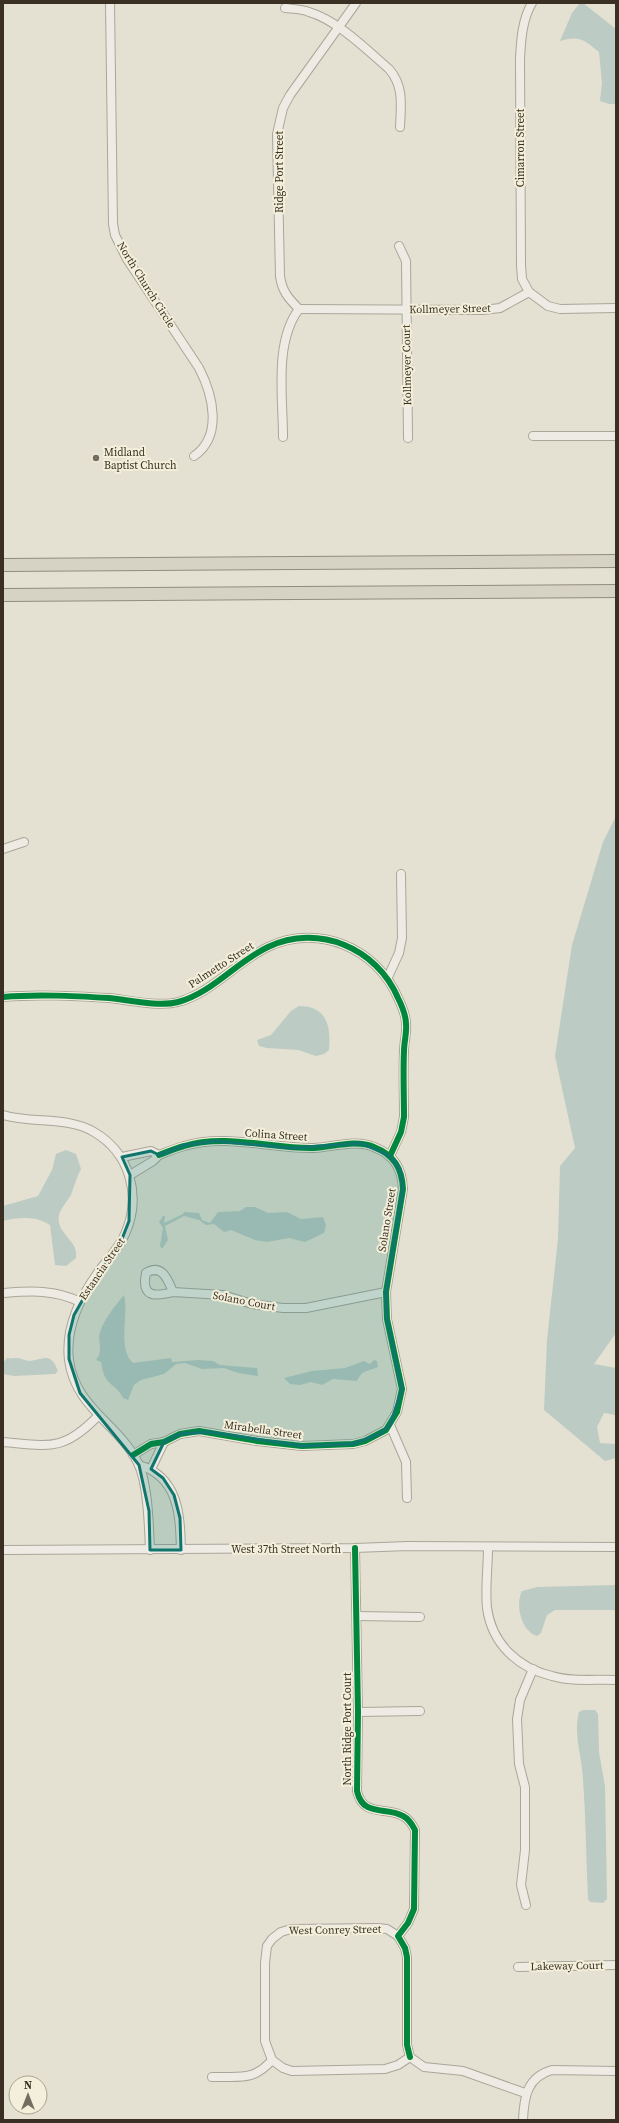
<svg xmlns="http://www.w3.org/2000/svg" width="619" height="2123" font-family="'Source Serif 4',serif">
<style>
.water{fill:#bccbc3}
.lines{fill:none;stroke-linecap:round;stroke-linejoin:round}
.minor-casing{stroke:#aaa69a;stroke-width:10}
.highway-casing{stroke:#908c81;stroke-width:14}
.minor{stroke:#edebe3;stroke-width:8}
.highway{stroke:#d7d3c4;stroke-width:12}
.cycleway-casing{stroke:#f3efda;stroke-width:8}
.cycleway{stroke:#00873e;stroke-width:6}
.marked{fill:#0f766e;fill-opacity:0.2;stroke:#0f766e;stroke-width:3;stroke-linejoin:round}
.poi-dot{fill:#756e60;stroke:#f3efda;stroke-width:1.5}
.labels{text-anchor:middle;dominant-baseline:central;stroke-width:4;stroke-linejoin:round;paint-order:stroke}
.street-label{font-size:11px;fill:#393023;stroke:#f3efda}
.poi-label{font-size:11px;fill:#393023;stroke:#f3efda;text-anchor:start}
</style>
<rect width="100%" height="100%" fill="#e4e1d2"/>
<g class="water">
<path d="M580,3H583L616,29V104H609L600,101L602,83L599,52C584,40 580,35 560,41L572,13Z"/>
<path d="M616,816V1333L594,1364L616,1368V1415L604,1413L597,1427L600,1443L616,1444V1458L605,1461L544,1410L547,1340L558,1239L560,1166L575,1148L555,1056L572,945L603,842Z"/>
<path d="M299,1006C327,1006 331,1026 329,1050L324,1054L316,1056L298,1050L267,1048L259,1046L257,1040L271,1035L291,1011Z"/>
<path d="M66,1150L76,1154L81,1169C77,1176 73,1190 71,1195C65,1205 55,1213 60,1226C65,1238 78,1243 76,1258L66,1266L55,1265L50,1225C36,1216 19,1217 3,1221V1206L38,1196L52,1170L56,1154Z"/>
<path d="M246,1207H255L268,1213L287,1212L301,1219L323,1217L326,1225L324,1233L305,1242L289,1238L267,1242L255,1240L231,1230L224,1232L214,1224L206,1225L199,1220L184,1216L165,1226L168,1240L162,1249L160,1246L163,1228L159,1222L163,1216H165L164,1223L183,1214L184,1212L199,1213L202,1220L210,1223L218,1212L240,1211Z"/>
<path d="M124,1295C129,1314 117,1349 133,1363L171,1358L172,1362L199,1360L213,1361L220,1365L257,1368L258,1376L238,1373L224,1368L202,1369L185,1363L176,1364L164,1374L141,1380L134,1385L128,1400L123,1398C115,1381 105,1389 101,1362L96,1360C104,1351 97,1341 100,1332C105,1318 115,1306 124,1295Z"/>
<path d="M7,1358C11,1359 13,1358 17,1358C21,1358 25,1361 30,1361C46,1359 50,1352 58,1371L55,1374L14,1376L3,1374V1363Z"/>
<path d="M374,1360L377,1361L378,1367C367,1372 363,1369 357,1381L333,1379L322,1385L311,1382L300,1385L290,1384L284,1378L312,1371L345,1368L364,1361L370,1364Z"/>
<path d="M616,1585V1610H555L547,1615L541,1633L537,1636C521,1631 515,1604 522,1591L537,1587Z"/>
<path d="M583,1710H595L598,1714L599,1752L605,1786L607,1899L603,1903L590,1902L588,1899C586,1859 586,1819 583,1779C582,1757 573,1733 579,1712Z"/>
</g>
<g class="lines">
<defs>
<g id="minor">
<path d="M110,3L113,224L115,235L127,259L199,368C213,395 223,436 194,456"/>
<path d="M285,8C293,9 302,9 309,12C337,20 367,50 389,69C404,86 401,105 400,127"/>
<path d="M399,246L406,261L408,438"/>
<path d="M529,292L522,279L521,265L520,59C521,40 522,20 532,3"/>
<path d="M299,309C288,298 282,291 280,276L277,134L283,108L290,95L356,3"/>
<path d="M299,309L483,310L500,308L529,292L548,306L560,309L616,308"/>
<path d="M533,436H616"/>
<path d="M283,437C283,397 274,342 299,309"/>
<path d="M3,849L24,842"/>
<path d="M388,977L399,953L402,938L401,874"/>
<path d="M3,997C37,994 74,996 109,998C128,1000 159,1007 178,1002C212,993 236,962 268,947C318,923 377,948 398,998C402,1006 406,1015 406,1024C407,1033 404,1042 404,1051C403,1073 404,1095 404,1117L401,1132L390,1156"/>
<path d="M3,1115C32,1124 68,1116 94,1132C130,1153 142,1196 125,1234C119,1248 108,1259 99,1271C80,1297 65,1327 69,1360C75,1408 119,1424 138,1463C148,1483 149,1527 150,1550"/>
<path d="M122,1157L151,1151L159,1155L153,1161L130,1175"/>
<path d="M173,1292C154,1297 141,1297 146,1273C162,1263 168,1280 173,1292L223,1295L252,1304L283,1308H306L386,1292"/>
<path d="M3,1293C30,1291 55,1289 80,1302"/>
<path d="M390,1425L406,1462L407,1498"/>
<path d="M3,1442C49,1446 63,1452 98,1416"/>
<path d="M133,1455L151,1444L164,1442L180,1434L199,1431L257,1441L302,1446L353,1444L365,1441L386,1430L397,1412L402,1389L387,1319L386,1292L403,1189C402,1168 394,1155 374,1147C356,1139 333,1147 314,1148C272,1149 226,1133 184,1146C176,1148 167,1152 159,1155"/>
<path d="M139,1465C179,1477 180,1515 181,1550"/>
<path d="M151,1469L164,1442"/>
<path d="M355,1548L358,1712L357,1791C363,1818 387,1806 403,1816C409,1819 412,1824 415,1830L414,1909L408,1923L398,1936L405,1948L407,1957V2045L410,2057"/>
<path d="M488,1548C488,1567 485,1589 487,1608C492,1644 518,1668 552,1676C572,1682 595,1679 616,1680"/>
<path d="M3,1550L355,1548L408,1546L616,1547"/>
<path d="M357,1616L420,1617"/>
<path d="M358,1712L420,1711"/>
<path d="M526,1905L521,1885L525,1850V1787L519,1764L517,1719L520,1700L533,1669"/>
<path d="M518,1967L616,1965"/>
<path d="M272,2060L283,2068L292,2071L385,2069L398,2065L410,2057L424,2067L463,2071L525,2093"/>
<path d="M212,2077C238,2076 253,2082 272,2060L265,2041V1963L267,1946L272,1939L281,1932L291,1929L377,1928L387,1929L398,1936"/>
<path d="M523,2120C524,2097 527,2077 552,2070L616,2071"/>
</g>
<g id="highway">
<path d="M3,565L616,561"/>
<path d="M3,595L616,591"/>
</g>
</defs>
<use href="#minor" class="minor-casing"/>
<use href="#highway" class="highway-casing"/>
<use href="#minor" class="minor"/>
<use href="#highway" class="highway"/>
<defs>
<g id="cycleway">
<path d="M3,997C37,994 74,996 109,998C128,1000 159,1007 178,1002C212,993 236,962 268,947C318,923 377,948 398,998C402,1006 406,1015 406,1024C407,1033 404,1042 404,1051C403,1073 404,1095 404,1117L401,1132L390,1156"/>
<path d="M133,1455L151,1444L164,1442L180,1434L199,1431L257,1441L302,1446L353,1444L365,1441L386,1430L397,1412L402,1389L387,1319L386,1292L403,1189C402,1168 394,1155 374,1147C356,1139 333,1147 314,1148C272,1149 226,1133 184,1146C176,1148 167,1152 159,1155"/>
<path d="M355,1548L358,1712L357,1791C363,1818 387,1806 403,1816C409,1819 412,1824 415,1830L414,1909L408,1923L398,1936L405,1948L407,1957V2045L410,2057"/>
</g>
</defs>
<use href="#cycleway" class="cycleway-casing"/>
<use href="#cycleway" class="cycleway"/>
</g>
<path class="marked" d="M215,1141L291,1148L361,1143L390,1156L400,1169L403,1189L386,1292L387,1319L402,1389L390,1425L380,1434L353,1444L302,1446L210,1432L180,1434L164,1442L151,1469L163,1478L174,1495L180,1518L181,1550H150L149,1511L139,1465L80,1393L69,1359V1335L74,1315L98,1273L120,1244L129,1221L130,1175L122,1157L151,1151L159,1155L185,1145Z"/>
<circle class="poi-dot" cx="96" cy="458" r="4"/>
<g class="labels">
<g class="street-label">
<text transform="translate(520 148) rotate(-90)">Cimarron Street</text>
<text transform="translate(279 172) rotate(-90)">Ridge Port Street</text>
<text transform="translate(146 285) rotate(58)">North Church Circle</text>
<text transform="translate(450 309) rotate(-1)">Kollmeyer Street</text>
<text transform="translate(407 365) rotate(-91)">Kollmeyer Court</text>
<text transform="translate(221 965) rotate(-33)">Palmetto Street</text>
<text transform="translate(276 1135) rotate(4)">Colina Street</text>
<text transform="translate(387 1220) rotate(-81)">Solano Street</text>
<text transform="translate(102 1269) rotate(-56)">Estancia Street</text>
<text transform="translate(244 1301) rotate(11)">Solano Court</text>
<text transform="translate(263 1430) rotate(8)">Mirabella Street</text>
<text x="286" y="1549">West 37th Street North</text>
<text transform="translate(347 1729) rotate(-90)">North Ridge Port Court</text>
<text transform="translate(335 1930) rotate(-1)">West Conrey Street</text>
<text transform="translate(567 1966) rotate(-1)">Lakeway Court</text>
</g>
<g class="poi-label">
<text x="104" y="452">Midland<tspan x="104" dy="13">Baptist Church</tspan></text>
</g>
</g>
<rect width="619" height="2123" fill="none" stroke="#393023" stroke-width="8"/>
<g transform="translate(28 2095)"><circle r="19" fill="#f3efda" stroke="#a9a391"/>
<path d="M0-3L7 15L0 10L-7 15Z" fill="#756e60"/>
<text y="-6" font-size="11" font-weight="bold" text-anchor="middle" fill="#393023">N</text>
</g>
</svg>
